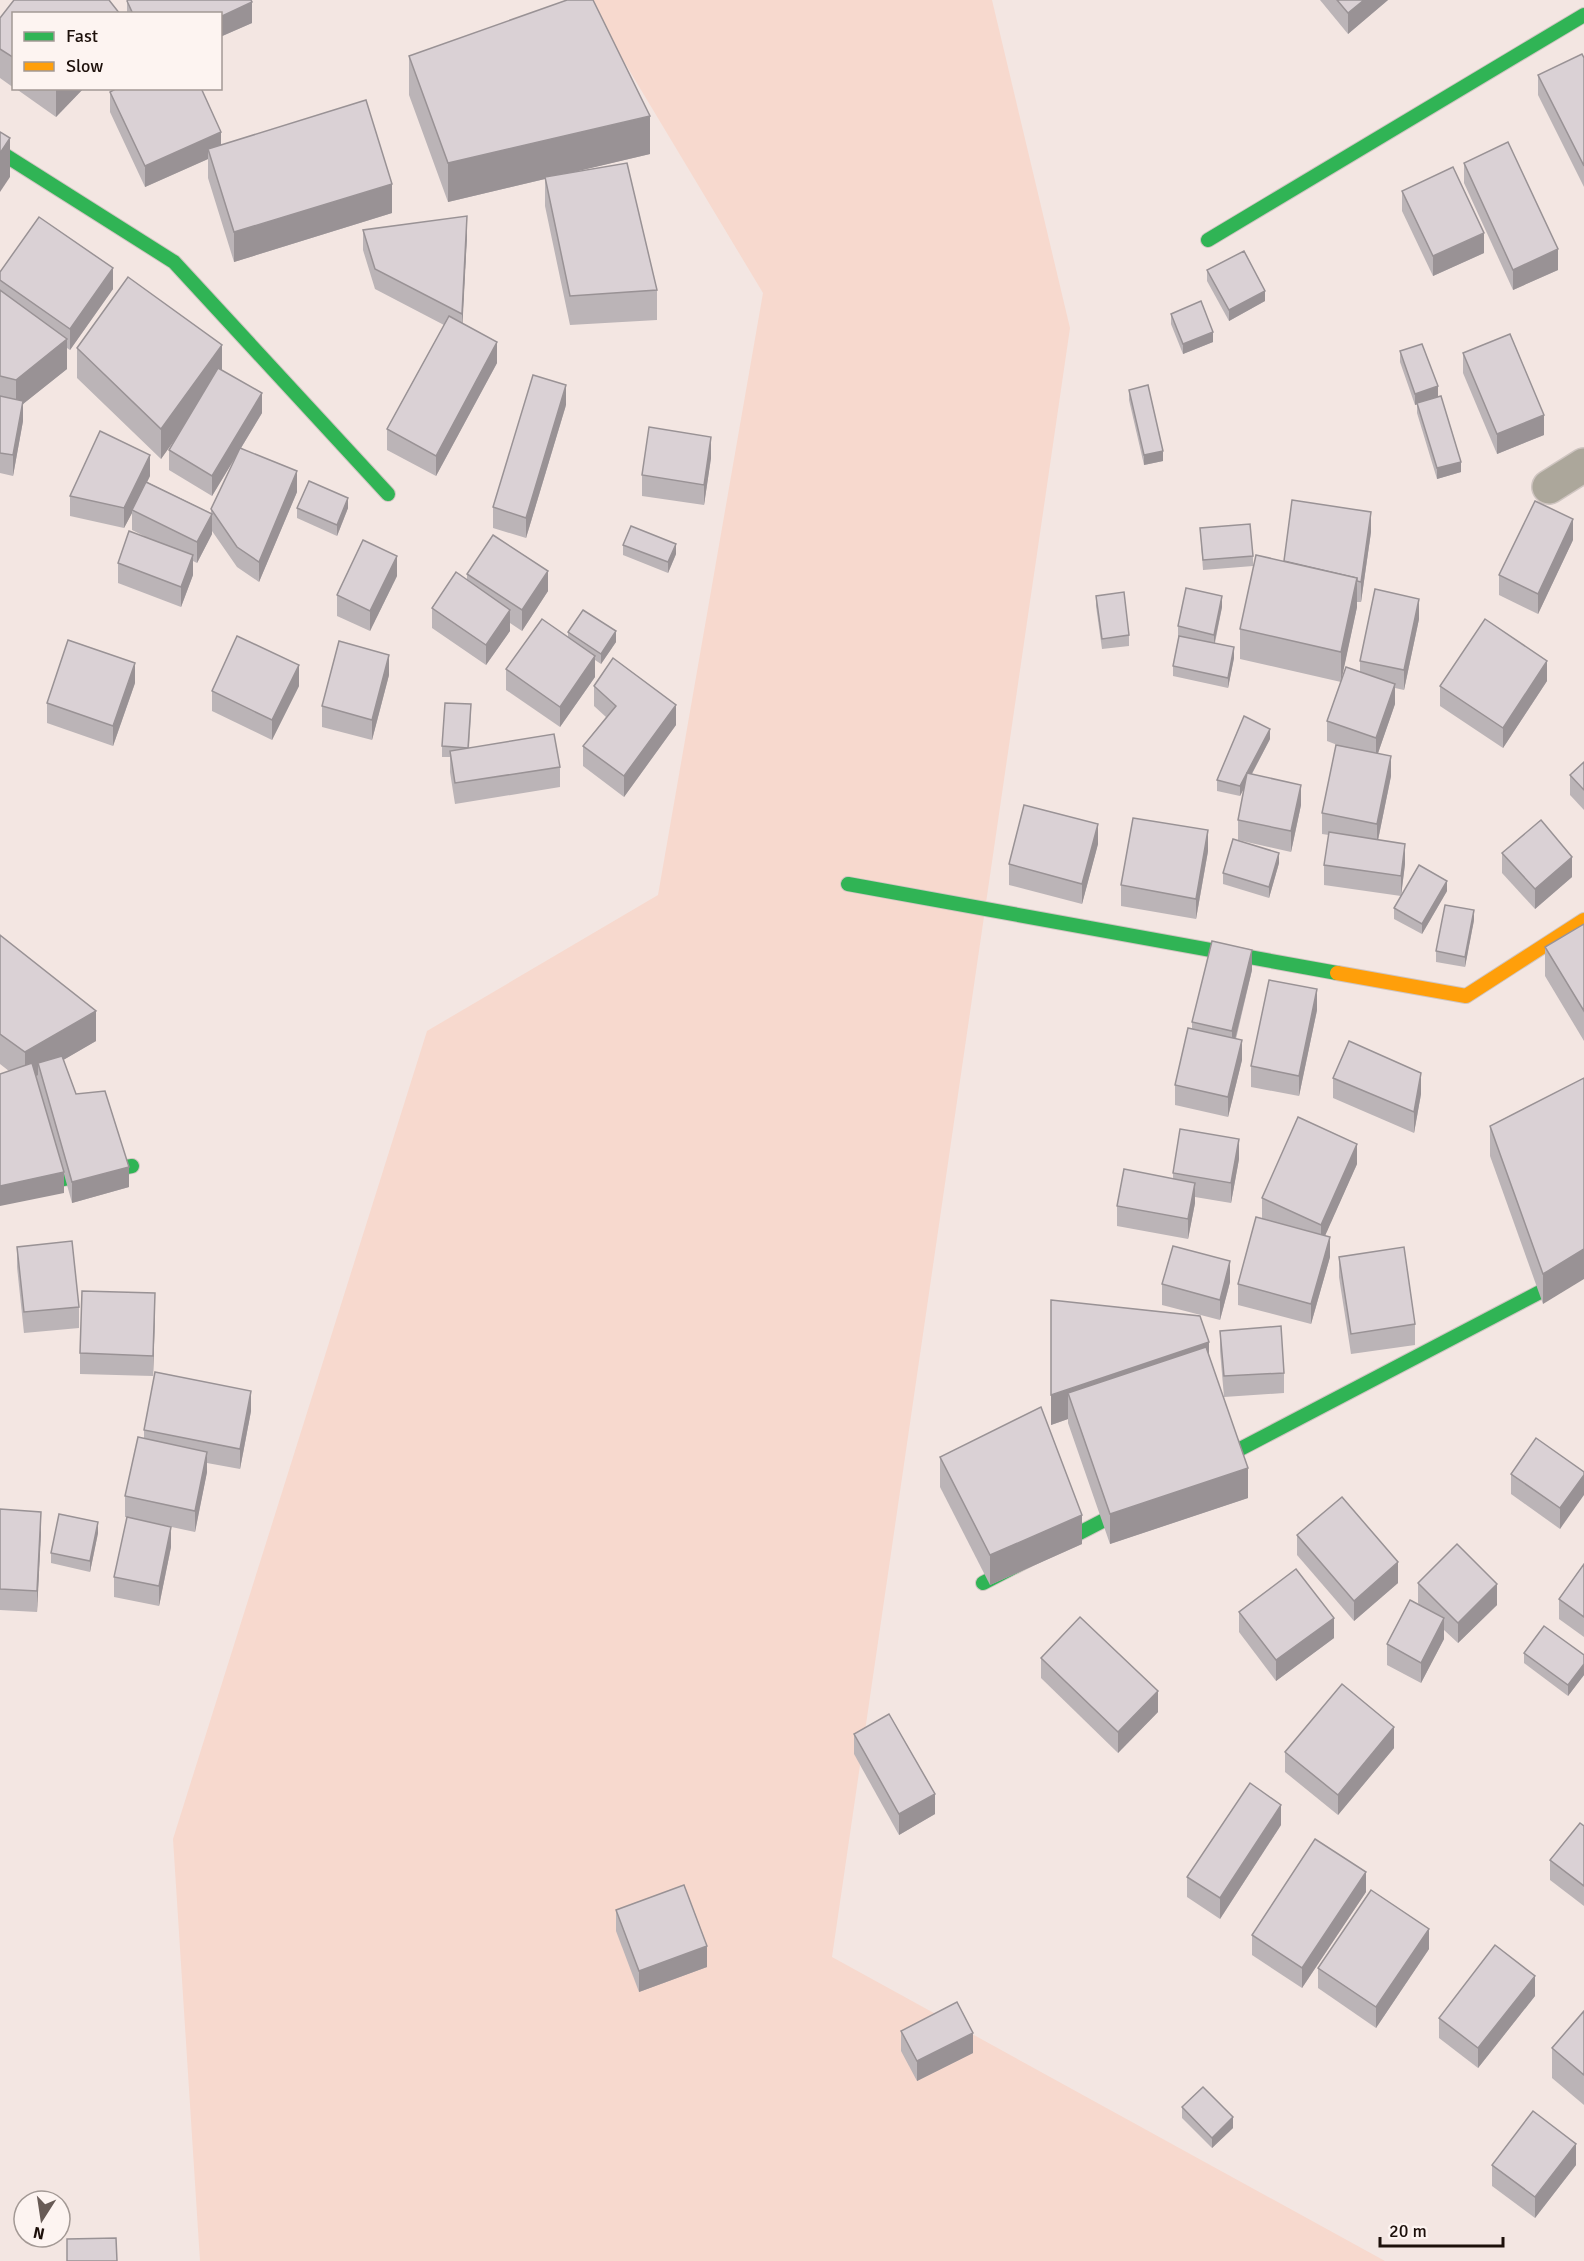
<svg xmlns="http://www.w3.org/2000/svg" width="1584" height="2261" font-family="Signika,sans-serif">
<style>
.green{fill:#f7d9ce}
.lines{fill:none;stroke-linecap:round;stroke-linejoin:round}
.street-casing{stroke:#cfc5c1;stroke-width:36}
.fast-casing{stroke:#cfc5c1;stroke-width:16}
.slow-casing{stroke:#cfc5c1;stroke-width:16}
.street{stroke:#aca79b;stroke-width:33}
.fast{stroke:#30b455;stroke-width:14}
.slow{stroke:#ff9f0a;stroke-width:14}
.wall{fill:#bbb4b7}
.shaded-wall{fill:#999295}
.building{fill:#dad1d5;stroke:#999295;stroke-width:1.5}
</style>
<rect width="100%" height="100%" fill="#f3e6e2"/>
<path class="green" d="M587,0H992L1070,328L832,1957L1385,2261H200L173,1839L427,1031L658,895L763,293Z"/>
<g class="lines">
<defs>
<path id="street" d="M1549,487L1584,465"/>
<g id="fast">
<path d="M0,152L174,262L388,494"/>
<path d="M1208,240L1584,15"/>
<path d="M848,884L1337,973"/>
<path d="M0,1191L132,1166"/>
<path d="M1200,1470L1584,1269"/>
<path d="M983,1583L1141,1501"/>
</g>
<path id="slow" d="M1337,973L1466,996L1584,920"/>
</defs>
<use href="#street" class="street-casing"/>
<use href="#fast" class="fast-casing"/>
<use href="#slow" class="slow-casing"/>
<use href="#street" class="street"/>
<use href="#fast" class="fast"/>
<use href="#slow" class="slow"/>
</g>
<g class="wall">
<path d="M128,0H251L252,2V23L220,37V14H127V1Z"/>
<path d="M1320,0H1388L1348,34Z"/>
<path d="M14,14V88L0,78V18Z"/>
<path d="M409,56L650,154L577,171L657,290V320L570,325L545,206V179L448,202L409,95Z"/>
<path d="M1584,58V187L1538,95V75Z"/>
<path d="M15,88H84L56,117Z"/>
<path d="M110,92L221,145L392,213L234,262L208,178V159L145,187L110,112Z"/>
<path d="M1464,163L1558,270L1513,290L1464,183Z"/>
<path d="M1402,191L1484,253L1433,276L1402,211Z"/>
<path d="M363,230L467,236L462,324L497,363L436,476L387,450V429L444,325L375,289L363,250Z"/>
<path d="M1207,270L1265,301L1229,321L1207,281Z"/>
<path d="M0,272L113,289L70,350L67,348V369L23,404V421L13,476L0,473Z"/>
<path d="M1171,314L1213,342L1183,354L1171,324Z"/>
<path d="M77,348L222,370L262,413L241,448L297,492L259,582L237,567L212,531V534L197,563L193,561V575L181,607L118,583V563L144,536L132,530V513L124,528L70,516V496L150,476L147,482L211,513V509L238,453L212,496L169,470V450L176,437L161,459L77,378Z"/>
<path d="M1400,351L1438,397L1461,472L1437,479L1417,413V404L1415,405L1400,362Z"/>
<path d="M1463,353L1544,435L1497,454L1463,373Z"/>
<path d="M1129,390L1163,461L1144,465L1129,400Z"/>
<path d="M566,405L526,538L493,528V507Z"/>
<path d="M711,458L704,505L642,496V475Z"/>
<path d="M297,508H348L337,536L297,518Z"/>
<path d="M1200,528L1253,556V566L1203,570Z"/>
<path d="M1371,532L1361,602H1357V607L1341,680L1360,671V661L1419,619L1404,690L1395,688V704L1378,753L1391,776L1378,840L1405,864L1401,896L1324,885V865L1329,835L1322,834V813L1340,746L1327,741V721L1341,682L1240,659V629L1284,561Z"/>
<path d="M1573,540L1538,614L1499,595V575Z"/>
<path d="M623,545L676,554L668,573L623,555Z"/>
<path d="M467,574L548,591L522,631L510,623V631L486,665L432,628V608L467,580Z"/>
<path d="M397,576L370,631L337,616V595Z"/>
<path d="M1096,596L1129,635V646L1102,649L1096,606Z"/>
<path d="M1222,607L1215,643L1234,658L1228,688L1173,676V666L1179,637H1178V626Z"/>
<path d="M568,632L616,642L601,664L595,660V677L560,727L506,690V669L568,637Z"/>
<path d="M389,675L372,740L322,727V706Z"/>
<path d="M1547,681L1503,748L1440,706V686Z"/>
<path d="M135,683L113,746L47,723V703Z"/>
<path d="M299,686L272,740L212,711V691Z"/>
<path d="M594,686L676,725L624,797L583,766V746L606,717L594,706Z"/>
<path d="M471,715L469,748L560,767V787L455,804L450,772V757H442V746Z"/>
<path d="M1270,739L1252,774L1301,805L1291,852L1238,840V820L1244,788L1240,796L1217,791V780Z"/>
<path d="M1584,762V810L1570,795V775Z"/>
<path d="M1098,844L1082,904L1009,885V864Z"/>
<path d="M1208,851L1196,919L1121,906V885Z"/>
<path d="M1502,853L1572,877L1535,909L1502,873Z"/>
<path d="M1279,863L1269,898L1223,884V873Z"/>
<path d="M1447,891L1422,934L1394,919V908Z"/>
<path d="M1474,920L1465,967L1436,962V951Z"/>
<path d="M1584,924V1041L1545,976V947Z"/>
<path d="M0,935L96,1041L63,1060L76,1094L129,1187L72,1203L64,1174V1193L9,1071L0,1064Z"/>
<path d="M1252,970L1236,1039L1242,1060L1228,1117L1175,1105V1085L1192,1029V1022Z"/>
<path d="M1317,1010L1299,1096L1251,1087V1066Z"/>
<path d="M1333,1078L1421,1094L1414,1133L1333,1098Z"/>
<path d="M1584,1078L1543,1304L1490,1156V1126Z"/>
<path d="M1239,1159L1231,1203L1195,1197V1203L1188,1239L1117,1226V1206L1173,1179V1173Z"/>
<path d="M1357,1164L1325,1235L1330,1257L1311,1324L1238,1305V1284L1262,1218V1198Z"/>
<path d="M17,1247L79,1307V1328L24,1333L17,1267Z"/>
<path d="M1339,1257L1415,1324V1345L1351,1354L1339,1277Z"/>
<path d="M1230,1282L1220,1320L1162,1305V1284Z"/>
<path d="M1051,1300L1209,1356L1248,1498L1110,1544L1068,1423V1419L1051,1425Z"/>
<path d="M155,1313L153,1376L80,1374V1353Z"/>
<path d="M1220,1331L1284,1373V1393L1224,1397L1220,1351Z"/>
<path d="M251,1411L240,1469L207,1463V1472L195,1532L125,1517V1496L144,1439V1430Z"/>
<path d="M940,1457L1082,1544L990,1585L940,1487Z"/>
<path d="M1584,1472L1560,1529L1511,1494V1474Z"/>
<path d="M0,1509L41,1532L37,1612L0,1610Z"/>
<path d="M98,1533L90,1572L51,1563V1553Z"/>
<path d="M1297,1535L1398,1583L1354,1621L1297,1555Z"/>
<path d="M171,1547L159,1606L114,1597V1577Z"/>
<path d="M1584,1564V1637L1559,1619V1599Z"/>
<path d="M1418,1583L1497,1605L1458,1643L1444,1630V1639L1421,1683L1387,1665V1644L1419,1605L1418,1603Z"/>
<path d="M1239,1612L1334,1638L1276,1681L1239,1632Z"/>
<path d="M1524,1653L1584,1655V1675L1568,1696L1524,1663Z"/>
<path d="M1041,1658L1158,1712L1118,1753L1041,1678Z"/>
<path d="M854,1734L935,1814L899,1835L854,1754Z"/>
<path d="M1394,1748L1338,1815L1285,1772V1752Z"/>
<path d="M1281,1825L1220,1919L1187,1897V1877Z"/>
<path d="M1584,1826V1906L1550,1880V1860Z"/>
<path d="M1366,1892L1302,1988L1252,1955V1935Z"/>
<path d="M616,1910L707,1967L639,1992L616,1931Z"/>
<path d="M1429,1949L1376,2028L1318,1988V1968Z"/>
<path d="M1535,1996L1478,2068L1439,2038V2018Z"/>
<path d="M1584,2011V2105L1552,2078V2048Z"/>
<path d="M901,2031L973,2053L917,2081L901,2051Z"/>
<path d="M1182,2107L1233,2128L1212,2148L1182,2118Z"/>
<path d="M1492,2165H1576L1535,2218L1492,2186Z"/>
</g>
<g class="shaded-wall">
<path d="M1364,0H1388L1348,34V13Z"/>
<path d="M252,2V23L220,37V17Z"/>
<path d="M56,88H84L56,117Z"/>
<path d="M650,116V154L448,202V163Z"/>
<path d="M221,132V153L208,149V159L145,187V166Z"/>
<path d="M10,138V177L0,192V153Z"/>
<path d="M392,184V213L234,262V232Z"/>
<path d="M467,216V236L462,334V314Z"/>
<path d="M1484,233V253L1433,276V256Z"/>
<path d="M1558,249V270L1513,290V270Z"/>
<path d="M113,268V289L70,350V329Z"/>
<path d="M1265,291V301L1229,321V310Z"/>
<path d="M1213,332V342L1183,354V344Z"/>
<path d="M67,339V369L23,404V421L13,476V455L16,410V380Z"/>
<path d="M497,342V363L436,476V456Z"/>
<path d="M222,345V374L161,459V429Z"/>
<path d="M566,385V405L526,538V518Z"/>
<path d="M1438,386V397L1415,405V394Z"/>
<path d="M262,393V413L212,496V476Z"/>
<path d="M1544,415V435L1497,454V434Z"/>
<path d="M711,437V458L704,505V485Z"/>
<path d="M1163,451V461L1144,465V455Z"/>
<path d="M150,455V476L133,510H132V513L124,528V508Z"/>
<path d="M1461,462V472L1437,479V468Z"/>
<path d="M297,471V492L259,582V562Z"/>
<path d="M348,498V508L337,536V525Z"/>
<path d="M1371,512V532L1361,602V582Z"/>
<path d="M212,514V534L197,563V542Z"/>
<path d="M1573,519V540L1538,614V594Z"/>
<path d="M676,544V554L668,573V562Z"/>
<path d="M193,555V575L181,607V587Z"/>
<path d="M397,556V576L370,631V611Z"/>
<path d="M548,571V591L522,631V610Z"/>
<path d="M1357,578V607L1341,682V652Z"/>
<path d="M1222,596V607L1214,645V635Z"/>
<path d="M1419,599V619L1404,690V670Z"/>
<path d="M510,610V631L486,665V645Z"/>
<path d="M616,631V642L601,664V654Z"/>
<path d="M1234,647V658L1228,688V678Z"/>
<path d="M389,655V675L372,740V720Z"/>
<path d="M595,656V677L560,727V707Z"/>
<path d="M1547,661V681L1503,748V728Z"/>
<path d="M135,663V683L113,746V726Z"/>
<path d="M299,665V686L272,740V720Z"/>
<path d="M1395,684V704L1376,759V738Z"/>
<path d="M676,705V725L624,797V776Z"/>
<path d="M1270,729V739L1240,796V786Z"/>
<path d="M1391,756V776L1377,845V824Z"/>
<path d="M1301,785V805L1291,852V831Z"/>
<path d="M1098,824V844L1082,904V884Z"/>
<path d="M1208,830V851L1196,919V899Z"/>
<path d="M1405,844V864L1401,896V876Z"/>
<path d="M1279,853V863L1269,898V887Z"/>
<path d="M1572,857V877L1535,909V889Z"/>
<path d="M1447,881V891L1422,934V924Z"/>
<path d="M1474,910V920L1465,967V957Z"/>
<path d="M1252,950V970L1232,1052V1031Z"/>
<path d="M1317,989V1010L1299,1096V1076Z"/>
<path d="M96,1011V1041L41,1073L38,1063V1075L25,1082V1052Z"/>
<path d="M1242,1040V1060L1228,1117V1097Z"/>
<path d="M1421,1073V1094L1414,1133V1112Z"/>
<path d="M1239,1139V1159L1231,1203V1183Z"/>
<path d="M1357,1144V1164L1321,1245V1225Z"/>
<path d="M129,1167V1187L72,1203V1182Z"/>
<path d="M64,1172V1193L0,1206V1186Z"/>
<path d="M1195,1183V1203L1188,1239V1219Z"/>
<path d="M1330,1237V1257L1311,1324V1304Z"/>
<path d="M1584,1249V1279L1543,1304V1274Z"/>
<path d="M1230,1261V1282L1220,1320V1300Z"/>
<path d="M155,1293V1313L153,1376V1356Z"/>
<path d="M1209,1342V1371L1068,1393V1419L1051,1425V1395Z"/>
<path d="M251,1391V1411L240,1469V1449Z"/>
<path d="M207,1452V1472L195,1532V1511Z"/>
<path d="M1248,1468V1498L1110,1544V1514Z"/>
<path d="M1584,1475V1495L1560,1529V1508Z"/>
<path d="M41,1512V1532L37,1612V1591Z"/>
<path d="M1082,1515V1544L990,1585V1555Z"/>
<path d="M98,1522V1533L90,1572V1561Z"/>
<path d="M171,1527V1547L159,1606V1586Z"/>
<path d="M1398,1562V1583L1354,1621V1601Z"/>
<path d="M1497,1584V1605L1458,1643V1623Z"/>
<path d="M1334,1618V1638L1276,1681V1660Z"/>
<path d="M1444,1618V1639L1421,1683V1663Z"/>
<path d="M1584,1664V1675L1568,1696V1685Z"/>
<path d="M1158,1691V1712L1118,1753V1732Z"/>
<path d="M1394,1727V1748L1338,1815V1795Z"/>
<path d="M935,1794V1814L899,1835V1814Z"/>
<path d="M1281,1805V1825L1220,1919V1898Z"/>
<path d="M1366,1872V1892L1302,1988V1968Z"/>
<path d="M1429,1929V1949L1376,2028V2007Z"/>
<path d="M707,1946V1967L639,1992V1971Z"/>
<path d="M1535,1976V1996L1478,2068V2048Z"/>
<path d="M973,2033V2053L917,2081V2061Z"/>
<path d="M1233,2117V2128L1212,2148V2138Z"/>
<path d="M1576,2144V2165L1535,2218V2197Z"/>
</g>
<g class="building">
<path d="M14,0H109L120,14H14V58L0,49V18Z"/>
<path d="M128,0H251L252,2L220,17V14H133L127,1Z"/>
<path d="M567,0H593L650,116L448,163L409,56Z"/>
<path d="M1337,0H1364L1348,13Z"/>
<path d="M1582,54L1584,58V166L1538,75Z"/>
<path d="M117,88H201L221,132L145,166L110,92Z"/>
<path d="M366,100L392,184L234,232L208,149Z"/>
<path d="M0,132L10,138L0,153Z"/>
<path d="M1508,142L1558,249L1513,270L1464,163Z"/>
<path d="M627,163L657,290L570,296L545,177Z"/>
<path d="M1453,167L1484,233L1433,256L1402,191Z"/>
<path d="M467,216L462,314L375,269L363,230Z"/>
<path d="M39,217L113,268L70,329L0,280V272Z"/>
<path d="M1244,251L1265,291L1229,310L1207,270Z"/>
<path d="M128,277L222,345L161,429L77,348Z"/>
<path d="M0,290L67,339L16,380L0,376Z"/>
<path d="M1201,301L1213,332L1183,344L1171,314Z"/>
<path d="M449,316L497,342L436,456L387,429Z"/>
<path d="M1510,334L1544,415L1497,434L1463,353Z"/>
<path d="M1422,344L1438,386L1415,394L1400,351Z"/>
<path d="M218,368L262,393L212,476L169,450Z"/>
<path d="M533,375L566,385L526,518L493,507Z"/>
<path d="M1148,385L1163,451L1144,455L1129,390Z"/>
<path d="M0,396L23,401L13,455L0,453Z"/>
<path d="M1441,396L1461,462L1437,468L1417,403Z"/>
<path d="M649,427L711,437L704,485L642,475Z"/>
<path d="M100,431L150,455L124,508L70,496Z"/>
<path d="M240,448L297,471L259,562L237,547L211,509Z"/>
<path d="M309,481L348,498L337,525L297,508Z"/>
<path d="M146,482L212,514L197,542L132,510Z"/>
<path d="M1292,500L1371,512L1361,582L1357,581V578L1284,561Z"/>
<path d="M1535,501L1573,519L1538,594L1499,575Z"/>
<path d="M1250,524L1253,556L1203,560L1200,528Z"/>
<path d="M631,526L676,544L668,562L623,545Z"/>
<path d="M129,531L193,555L181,587L118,563Z"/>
<path d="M493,535L548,571L522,610L467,574Z"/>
<path d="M363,540L397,556L370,611L337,595Z"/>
<path d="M1256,555L1357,578L1341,652L1240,629Z"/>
<path d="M456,572L510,610L486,645L432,608Z"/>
<path d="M1186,588L1222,596L1214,635L1178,626Z"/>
<path d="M1375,589L1419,599L1404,670L1360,661Z"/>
<path d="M1124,592L1129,635L1102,639L1096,596Z"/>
<path d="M583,610L616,631L601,654L568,632Z"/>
<path d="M542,619L595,656L560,707L506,669Z"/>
<path d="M1485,619L1547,661L1503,728L1440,686Z"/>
<path d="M237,636L299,665L272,720L212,691Z"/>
<path d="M1179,636L1234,647L1228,678L1173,666Z"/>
<path d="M68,640L135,663L113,726L47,703Z"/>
<path d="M339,641L389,655L372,720L322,706Z"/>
<path d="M613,658L676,705L624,776L583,746L616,706L594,686Z"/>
<path d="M1346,667L1395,684L1376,738L1327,721Z"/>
<path d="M445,703L471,704L468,748L442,746Z"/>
<path d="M1244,716L1270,729L1240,786L1217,780Z"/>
<path d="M554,734L560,767L455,783L450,751Z"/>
<path d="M1336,745L1391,756L1377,824L1322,813Z"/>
<path d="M1584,762V790L1570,775Z"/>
<path d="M1247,773L1301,785L1291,831L1238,820Z"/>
<path d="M1024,805L1098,824L1082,884L1009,864Z"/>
<path d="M1133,818L1208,830L1196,899L1121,885Z"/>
<path d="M1541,820L1572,857L1535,889L1502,853Z"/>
<path d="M1329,832L1405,844L1401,876L1324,865Z"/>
<path d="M1233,839L1279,853L1269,887L1223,873Z"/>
<path d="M1419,865L1447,881L1422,924L1394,908Z"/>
<path d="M1445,905L1474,910L1465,957L1436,951Z"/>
<path d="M1584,924V1011L1545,947Z"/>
<path d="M0,935L96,1011L25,1052L0,1034Z"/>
<path d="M1212,941L1252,950L1232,1031L1192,1022Z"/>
<path d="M1269,980L1317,989L1299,1076L1251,1066Z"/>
<path d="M1188,1028L1242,1040L1228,1097L1175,1085Z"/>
<path d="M1349,1041L1421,1073L1414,1112L1333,1078Z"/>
<path d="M62,1056L76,1094L105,1091L129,1167L72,1182L38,1063Z"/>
<path d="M32,1063L64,1172L0,1186V1074Z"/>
<path d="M1584,1078V1249L1543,1274L1490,1126Z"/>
<path d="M1298,1117L1357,1144L1321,1225L1262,1198Z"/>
<path d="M1180,1129L1239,1139L1231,1183L1173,1173Z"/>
<path d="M1124,1169L1195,1183L1188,1219L1117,1206Z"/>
<path d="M1256,1217L1330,1237L1311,1304L1238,1284Z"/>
<path d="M72,1241L79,1307L24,1312L17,1247Z"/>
<path d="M1173,1246L1230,1261L1220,1300L1162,1284Z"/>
<path d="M1404,1247L1415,1324L1351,1334L1339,1257Z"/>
<path d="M82,1291L155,1293L153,1356L80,1353Z"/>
<path d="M1051,1300L1200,1316L1209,1342L1051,1395Z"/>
<path d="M1281,1326L1284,1373L1224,1376L1220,1331Z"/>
<path d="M1206,1347L1248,1468L1110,1514L1068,1393Z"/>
<path d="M155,1372L251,1391L240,1449L144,1430Z"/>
<path d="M1041,1407L1082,1515L990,1555L940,1457Z"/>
<path d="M138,1437L207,1452L195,1511L125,1496Z"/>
<path d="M1536,1438L1584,1472V1475L1560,1508L1511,1474Z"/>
<path d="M1342,1497L1398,1562L1354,1601L1297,1535Z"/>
<path d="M0,1509L41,1512L37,1591L0,1589Z"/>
<path d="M59,1514L98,1522L90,1561L51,1553Z"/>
<path d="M127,1517L171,1527L159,1586L114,1577Z"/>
<path d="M1457,1544L1497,1584L1458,1623L1418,1583Z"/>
<path d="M1584,1564V1617L1559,1599Z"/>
<path d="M1296,1569L1334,1618L1276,1660L1239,1612Z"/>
<path d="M1410,1600L1444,1618L1421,1663L1387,1644Z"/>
<path d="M1080,1617L1158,1691L1118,1732L1041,1658Z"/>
<path d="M1544,1626L1584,1655V1664L1568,1685L1524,1653Z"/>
<path d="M1342,1684L1394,1727L1338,1795L1285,1752Z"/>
<path d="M889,1714L935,1794L899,1814L854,1734Z"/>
<path d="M1250,1783L1281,1805L1220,1898L1187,1877Z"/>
<path d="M1580,1823L1584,1826V1886L1550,1860Z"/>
<path d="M1315,1839L1366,1872L1302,1968L1252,1935Z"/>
<path d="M684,1885L707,1946L639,1971L616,1910Z"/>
<path d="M1371,1890L1429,1929L1376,2007L1318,1968Z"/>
<path d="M1495,1945L1535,1976L1478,2048L1439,2018Z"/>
<path d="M957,2002L973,2033L917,2061L901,2031Z"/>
<path d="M1584,2011V2075L1552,2048Z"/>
<path d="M1203,2087L1233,2117L1212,2138L1182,2107Z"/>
<path d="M1533,2111L1576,2144L1535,2197L1492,2165Z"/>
<path d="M116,2238L117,2261H67V2239Z"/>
</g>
<rect x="12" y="12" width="210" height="78" fill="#fdf4f1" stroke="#a39995" stroke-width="1.5"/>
<rect x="24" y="32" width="30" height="9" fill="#30b455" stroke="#a39995" stroke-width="1.5"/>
<text x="66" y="42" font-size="18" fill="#1d100b">Fast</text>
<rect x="24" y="62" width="30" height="9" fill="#ff9f0a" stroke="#a39995" stroke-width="1.5"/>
<text x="66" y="72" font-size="18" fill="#1d100b">Slow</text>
<g transform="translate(42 2219) rotate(192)"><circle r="28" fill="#fdf4f1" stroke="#a39995" stroke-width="1.5"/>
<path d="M0-4.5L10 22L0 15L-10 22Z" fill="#685b56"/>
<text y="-9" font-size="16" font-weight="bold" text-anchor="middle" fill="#1d100b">N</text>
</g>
<path d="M1380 2237v9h123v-9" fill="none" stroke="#1d100b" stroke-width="3"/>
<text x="1389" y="2237" font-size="18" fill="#1d100b" stroke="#fdf4f1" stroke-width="4.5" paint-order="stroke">20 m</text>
</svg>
